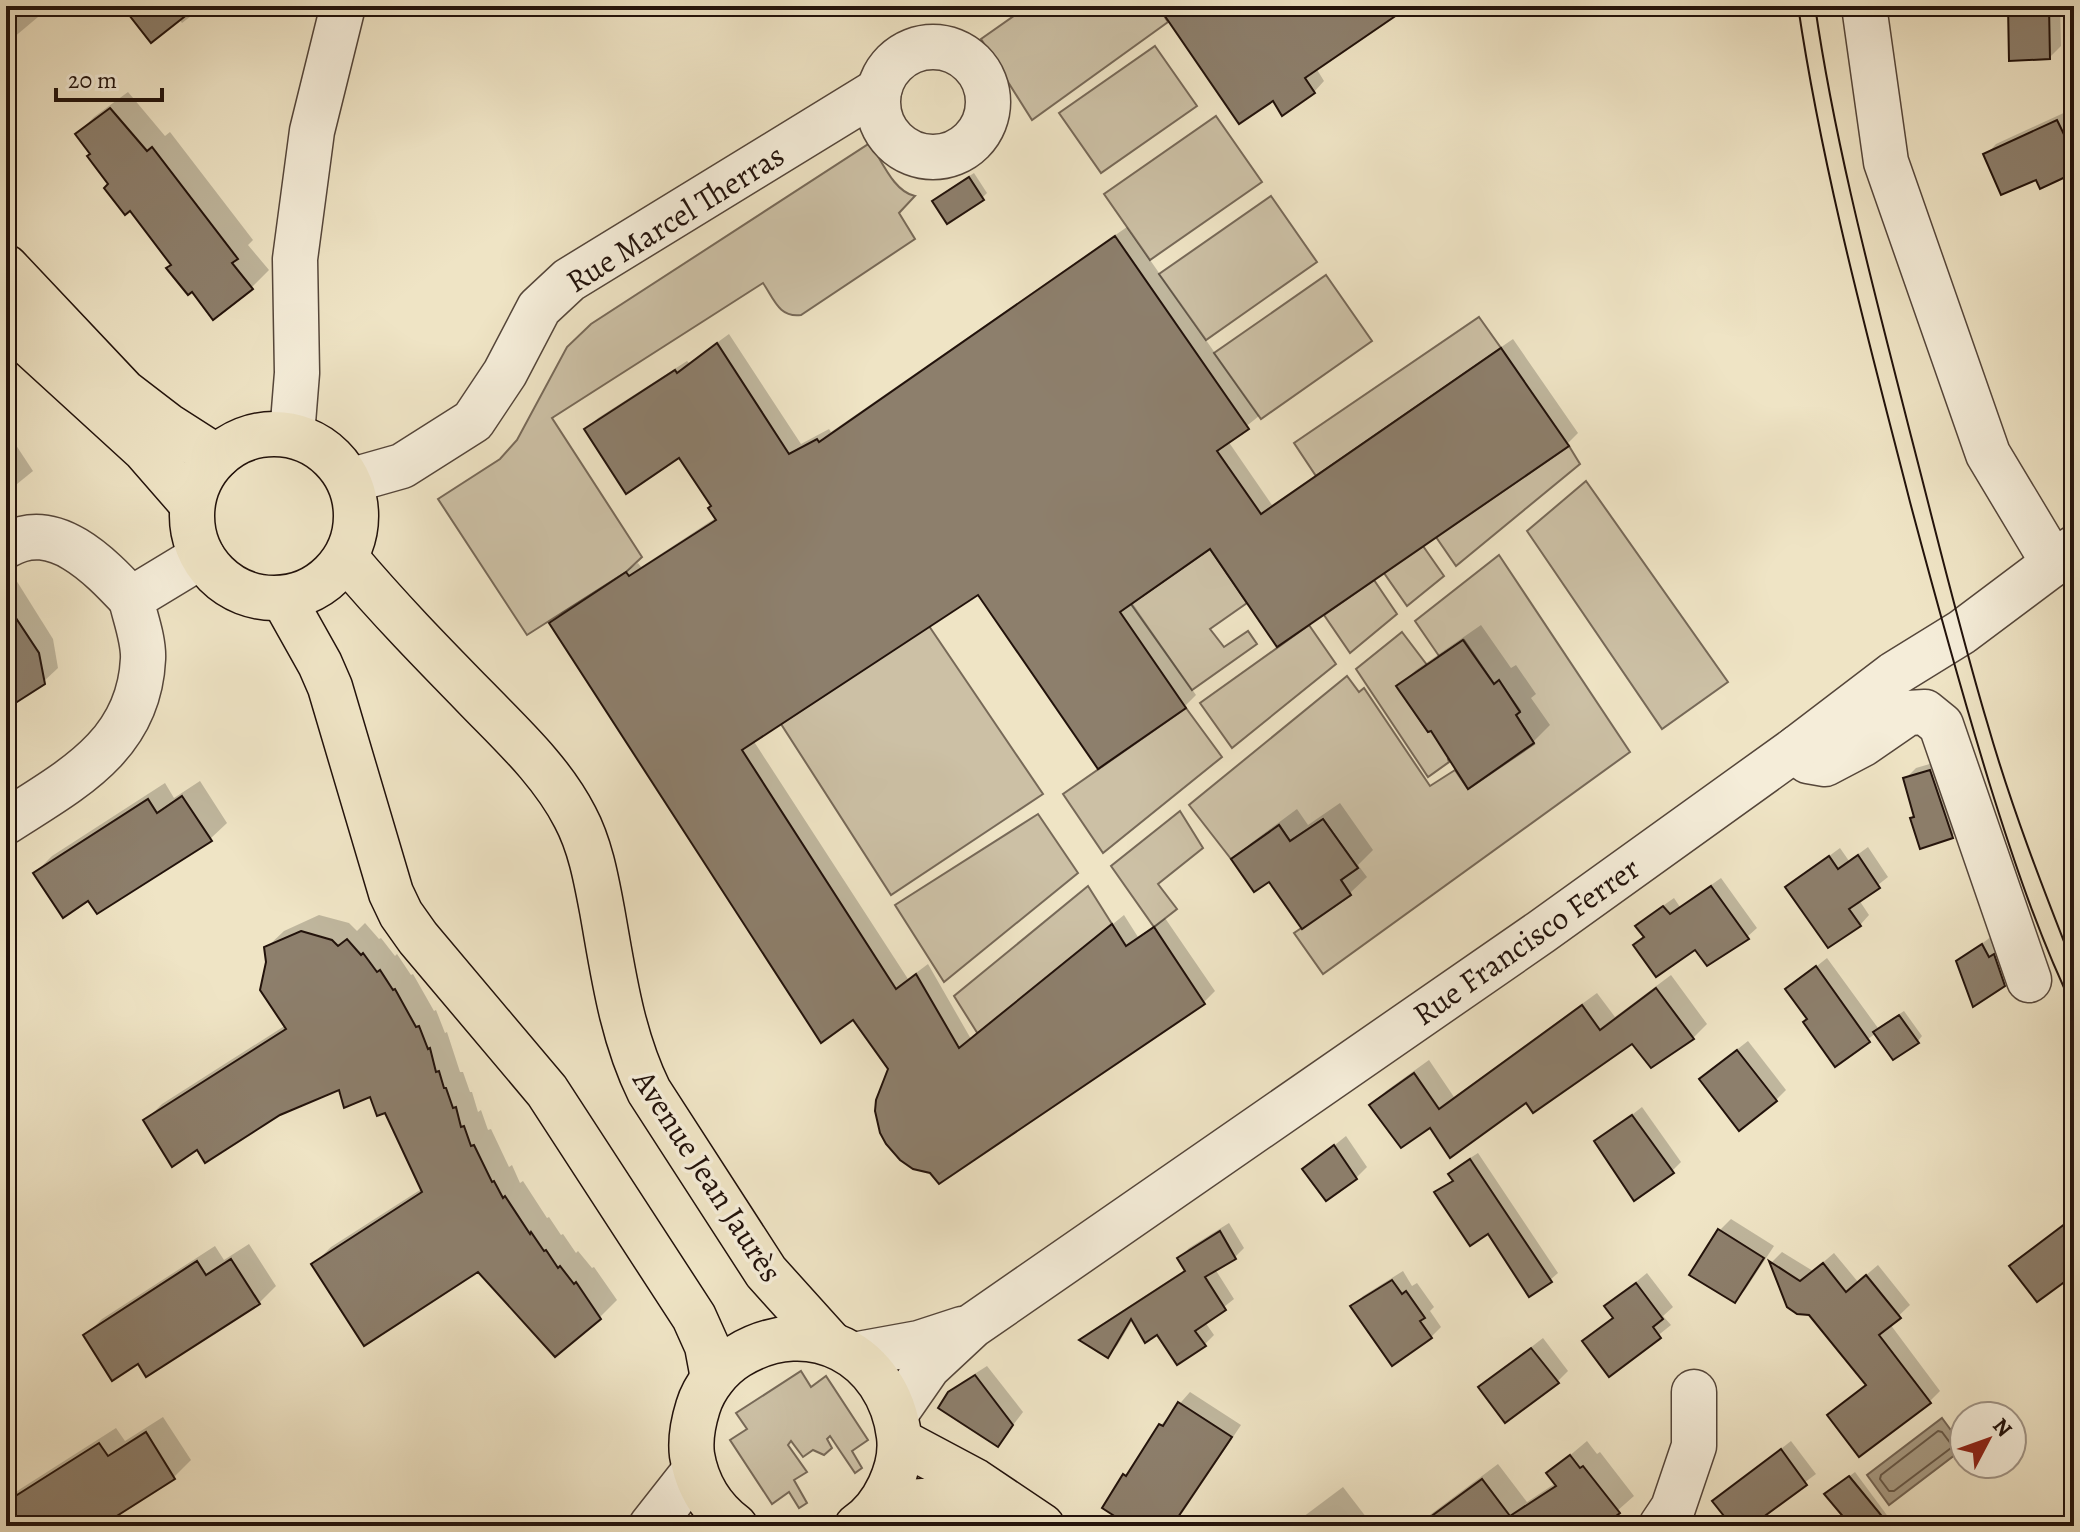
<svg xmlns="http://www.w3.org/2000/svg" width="2080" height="1532" font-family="Alegreya,serif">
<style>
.green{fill:#ccc0a5;stroke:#776958;stroke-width:2}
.water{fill:#a99d86;stroke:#736555;stroke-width:2}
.shadow{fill:#0003}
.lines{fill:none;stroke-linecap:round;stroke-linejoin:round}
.shore{stroke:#665848;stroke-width:2}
.building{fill:#8d7f6c;stroke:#22120b;stroke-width:2}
.minor-casing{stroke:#55463a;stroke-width:47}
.major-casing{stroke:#22120b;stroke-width:47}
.minor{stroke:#f5edd9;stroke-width:44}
.major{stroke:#efe4c5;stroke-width:44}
.tram{stroke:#22120b;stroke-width:2}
.labels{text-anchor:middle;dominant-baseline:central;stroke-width:7;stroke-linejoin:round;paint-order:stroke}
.street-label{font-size:32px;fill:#22120b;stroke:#f5edd9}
</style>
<rect width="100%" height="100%" fill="#efe4c5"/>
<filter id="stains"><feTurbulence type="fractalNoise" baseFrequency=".0025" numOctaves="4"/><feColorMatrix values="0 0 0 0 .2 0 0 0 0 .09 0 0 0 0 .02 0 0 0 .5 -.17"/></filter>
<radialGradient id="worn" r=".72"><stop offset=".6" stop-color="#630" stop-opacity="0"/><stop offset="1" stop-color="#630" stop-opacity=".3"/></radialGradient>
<g class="green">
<path d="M1028,6H1158L1168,22L1032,120L981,39Z"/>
<path d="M1155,46L1197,106L1101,173L1059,113Z"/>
<path d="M1216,116L1262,182L1150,260L1104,194Z"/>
<path d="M870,143C882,161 894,192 915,196L899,213L915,239L801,315C779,318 774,299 763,283L552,418L642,557L626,572L527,635L438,499L500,459L517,440L567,347L591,324Z"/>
<path d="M1271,196L1317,262L1206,340L1159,274Z"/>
<path d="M1326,275L1372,341L1261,419L1214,353Z"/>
<path d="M1479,317L1501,348L1316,476L1294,443Z"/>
<path d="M1569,446L1580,464L1456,566L1436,537Z"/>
<path d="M1586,481L1728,682L1662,729L1527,531Z"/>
<path d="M1423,546L1444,576L1407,606L1384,573Z"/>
<path d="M1210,549L1247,603L1210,629L1224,647L1248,631L1257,644L1192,690L1131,604Z"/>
<path d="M1499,555L1630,752L1323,974L1294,933L1351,895L1341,880L1358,868L1323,819L1290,841L1279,825L1231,859L1189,805L1347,676L1359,692L1364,688L1430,786L1455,770L1468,789L1534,744L1516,715L1520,711L1499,681L1494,684L1464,640L1439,656L1415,621Z"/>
<path d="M1374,580L1397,614L1350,653L1324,615Z"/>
<path d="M1309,625L1336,664L1232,748L1200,703Z"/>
<path d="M929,626L1043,794L891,895L781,724Z"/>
<path d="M1402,632L1427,665L1397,686L1428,732L1432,730L1451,757L1448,759L1449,762L1428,777L1356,669Z"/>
<path d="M1186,708L1222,757L1103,853L1063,794Z"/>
<path d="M1180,811L1203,848L1158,884L1177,909L1154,927L1111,866Z"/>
<path d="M1038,814L1078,873L944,982L895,905Z"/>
<path d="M1088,886L1112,924L983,1042L954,996Z"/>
<path d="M801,1371L811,1387L826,1376L868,1440L852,1451L862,1468L855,1473L830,1436L827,1439L832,1448L824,1455L813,1450L803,1457L791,1441L788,1445L807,1472L794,1480L807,1503L799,1508L789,1492L772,1504L730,1440L747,1429L736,1413Z"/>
</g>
<path class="water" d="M1942,1418L1964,1448L1889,1505L1867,1475Z"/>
<g class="shadow">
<path d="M6,6H51L6,44Z"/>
<path d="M125,6H204L182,23L179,19Z"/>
<path d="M1160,6H1406L1316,68L1324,81L1314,92L1273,98Z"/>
<path d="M2010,6H2060L2061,46L2050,57Z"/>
<path d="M128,92L165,136L170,132L253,240L248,245L269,270L252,287L213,317L110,184L77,134L94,117Z"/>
<path d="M2068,111L2074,124V171L2037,177L1986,155L1996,144Z"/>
<path d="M974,173L987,193L982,198L939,196Z"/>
<path d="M1127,227L1259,416L1228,441L1272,505L1513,339L1578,433L1567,444L1210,547L1131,601L1196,695L1185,706L1099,766L979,592L753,740L908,979L928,964L971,1039L1124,915L1138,937L1165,918L1215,991L1204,1002L939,1181L931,1172L890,1069L551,623L562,612L638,563L641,567L717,517L713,506L680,456L587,429L598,418L687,361L689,363L729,334L801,444L829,429L831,432Z"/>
<path d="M6,430L33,471L6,493Z"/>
<path d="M6,564L53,639L58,668L43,682L6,707Z"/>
<path d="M1481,625L1511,668L1516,665L1536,694L1531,698L1550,725L1533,742L1399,686L1416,670Z"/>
<path d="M1940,761L1962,826L1952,836L1921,847L1912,819L1915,816L1906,778L1916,768Z"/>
<path d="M200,781L227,823L210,839L89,899L35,873L52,856L165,783L174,798Z"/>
<path d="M1340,803L1373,850L1358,865L1367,877L1350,893L1302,926L1270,879L1234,859L1251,843L1297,809L1308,825Z"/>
<path d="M1868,847L1888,877L1859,900L1869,915L1860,925L1787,887L1840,848L1849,861Z"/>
<path d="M1721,878L1757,928L1747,937L1636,945L1645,936L1638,926L1647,917L1674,898L1680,907Z"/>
<path d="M319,915L349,923L357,931L365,923L379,939L381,938L395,956L397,954L411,975L413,974L434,1011L436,1010L445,1033L447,1032L460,1072H463L470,1092H472L478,1112L481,1110L488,1130L491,1129L509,1167L512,1165L520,1183L523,1181L547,1218L549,1217L561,1235L563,1234L576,1253L578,1251L592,1268L594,1267L617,1300L600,1317L479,1269L314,1264L331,1247L423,1188L386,1110L371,1094L340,1087L198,1147L145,1121L162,1104L286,1025L266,948L284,931Z"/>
<path d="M1992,936L2014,975L2004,985L1959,961Z"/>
<path d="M1827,958L1878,1028L1904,1011L1922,1036L1918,1041L1876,1033L1835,1064L1809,1019L1788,989Z"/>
<path d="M1671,975L1707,1024L1693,1038L1633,1041L1526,1101L1430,1125L1372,1105L1386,1091L1429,1060L1454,1097L1597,993L1615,1017Z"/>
<path d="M1748,1041L1786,1090L1776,1100L1712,1069Z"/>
<path d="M1642,1107L1681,1162L1672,1171L1597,1142Z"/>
<path d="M1346,1136L1367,1167L1356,1178L1305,1169Z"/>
<path d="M1478,1153L1558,1273L1550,1280L1436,1192L1454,1179L1451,1174L1458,1166Z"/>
<path d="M1731,1219L1774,1246L1745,1290L1734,1301L1720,1230Z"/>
<path d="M1229,1223L1244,1248L1235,1257L1215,1269L1234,1299L1205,1322L1214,1335L1204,1345L1158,1332L1133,1319L1117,1346L1108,1355L1082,1339L1091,1331L1186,1269L1179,1258L1189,1248Z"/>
<path d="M249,1244L276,1286L259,1303L147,1375L138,1362L85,1336L102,1319L215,1246L224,1260Z"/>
<path d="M1782,1252L1813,1271L1834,1253L1858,1282L1878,1265L1910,1305L1890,1324L1940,1391L1929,1402L1829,1416L1868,1383L1810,1313L1789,1306L1772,1262Z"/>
<path d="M1403,1271L1412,1286L1417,1283L1434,1307L1430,1311L1441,1327L1431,1337L1353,1306L1363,1296Z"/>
<path d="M1647,1273L1673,1307L1663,1316L1671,1325L1610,1374L1584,1341L1614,1316L1607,1306Z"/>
<path d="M1543,1338L1568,1371L1557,1382L1480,1387Z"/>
<path d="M987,1366L1023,1412L998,1445L950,1394L962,1382Z"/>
<path d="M1190,1392L1241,1425L1183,1512L1169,1526H1134L1125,1475L1135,1465L1161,1425Z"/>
<path d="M163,1417L191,1460L174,1477L97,1526H6V1481L14,1493L116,1428L125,1441Z"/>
<path d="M1587,1441L1597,1454L1600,1452L1634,1496L1600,1526H1415L1498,1464L1527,1502L1556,1483L1549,1473Z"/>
<path d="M1791,1441L1816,1474L1746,1526H1734L1715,1501Z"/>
<path d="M1855,1472L1892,1522L1888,1526H1853L1832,1489Z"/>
<path d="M1343,1487L1373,1526H1291Z"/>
</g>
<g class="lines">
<path class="shore" d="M1938,1431L1942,1432L1951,1444V1448L1894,1491H1889L1880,1479L1881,1475Z"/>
</g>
<g class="building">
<path d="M122,6H198L151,43Z"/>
<path d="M1158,6H1410L1305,78L1315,93L1282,116L1273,101L1239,124Z"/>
<path d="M2008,6H2049L2050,59L2009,61Z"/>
<path d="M110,108L147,151L152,147L238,259L232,263L253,289L213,320L192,292L188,295L166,268L171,265L130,211L125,215L104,188L108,184L87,156L90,154L75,134Z"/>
<path d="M2057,120L2074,155V173L2040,189L2036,180L2001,195L1983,154Z"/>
<path d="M969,177L984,200L947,224L932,201Z"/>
<path d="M1115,236L1249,429L1217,451L1261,514L1501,348L1569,446L1277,647L1210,549L1120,612L1186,708L1098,769L978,595L742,750L896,989L916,974L959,1048L1112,924L1126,946L1154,927L1205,1004L939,1184L930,1173L913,1169L900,1160L886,1144L880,1133L875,1111L876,1100L888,1069L853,1020L821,1043L549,623L626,572L629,576L716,520L708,508L711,506L679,458L626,494L584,429L675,370L677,373L717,343L789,454L817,439L819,442Z"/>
<path d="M6,603L39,653L45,684L6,709Z"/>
<path d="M1463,640L1494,684L1499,680L1520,712L1516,715L1534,743L1468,789L1431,731L1428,732L1396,686Z"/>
<path d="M1930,770L1953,838L1920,849L1910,818L1914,817L1903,778Z"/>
<path d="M182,796L212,841L97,914L88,901L63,918L33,873L148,799L157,813Z"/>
<path d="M1323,819L1358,868L1341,880L1351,895L1302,929L1269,882L1254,892L1231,859L1279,825L1290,841Z"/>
<path d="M1858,855L1880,888L1849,909L1861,926L1828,948L1785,887L1829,856L1838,869Z"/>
<path d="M1711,886L1749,939L1707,966L1695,950L1656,977L1633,945L1644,937L1635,926L1663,906L1670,914Z"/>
<path d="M301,931L332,940L338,946L347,939L361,955L363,953L377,972L380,970L393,990L395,989L416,1027L419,1026L428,1049L430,1048L436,1072L439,1071L444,1088H446L453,1108L456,1107L461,1127L464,1126L471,1146L474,1145L492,1182L494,1181L503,1198L505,1196L530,1234L531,1232L544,1251L546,1250L558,1268L560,1266L574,1284L576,1282L601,1319L555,1357L478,1272L364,1346L311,1264L422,1192L385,1113L377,1116L370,1097L344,1108L339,1090L280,1115L205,1163L197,1150L172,1167L143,1120L286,1029L260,990L266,962L264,947Z"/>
<path d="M1982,944L1989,957L1994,954L2005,986L1973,1007L1956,961Z"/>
<path d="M1816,966L1870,1042L1835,1067L1803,1022L1807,1019L1785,989Z"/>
<path d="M1656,988L1694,1039L1651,1068L1632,1044L1533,1113L1526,1103L1450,1158L1430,1128L1401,1148L1369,1105L1414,1073L1439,1109L1582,1005L1600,1030Z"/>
<path d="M1899,1015L1919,1043L1893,1060L1873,1032Z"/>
<path d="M1737,1050L1777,1101L1739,1131L1699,1079Z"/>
<path d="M1632,1115L1674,1173L1634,1201L1594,1141Z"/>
<path d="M1334,1145L1357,1179L1326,1201L1302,1169Z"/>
<path d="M1470,1159L1552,1282L1529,1297L1488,1234L1470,1246L1434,1192L1453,1181L1448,1174Z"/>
<path d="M2074,1217V1275L2037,1302L2009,1266Z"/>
<path d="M1718,1229L1764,1258L1735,1303L1689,1275Z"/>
<path d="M1220,1231L1236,1259L1205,1277L1226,1310L1195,1331L1206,1346L1177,1365L1157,1335L1145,1343L1131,1319L1108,1358L1079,1340L1185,1271L1177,1258Z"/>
<path d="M231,1259L260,1304L146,1377L138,1364L112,1381L83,1335L197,1261L206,1275Z"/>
<path d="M1769,1261L1800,1281L1823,1263L1846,1292L1866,1275L1901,1318L1879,1335L1931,1403L1859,1457L1827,1415L1866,1385L1809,1315L1797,1314L1787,1307Z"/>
<path d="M1392,1280L1402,1294L1406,1291L1425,1318L1420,1321L1432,1338L1392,1366L1350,1306Z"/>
<path d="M1636,1283L1663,1319L1653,1327L1661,1338L1609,1377L1582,1341L1613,1318L1604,1306Z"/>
<path d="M1531,1348L1559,1383L1505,1423L1478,1387Z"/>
<path d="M975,1375L1013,1425L998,1447L938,1408L948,1392Z"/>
<path d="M1178,1402L1232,1437L1172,1526H1130L1102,1508L1123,1474L1126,1476L1159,1424L1163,1426Z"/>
<path d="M146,1432L175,1479L101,1526H6V1502L99,1443L108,1456Z"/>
<path d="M1781,1449L1807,1485L1751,1526H1732L1712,1501Z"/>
<path d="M1570,1455L1580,1468L1583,1466L1620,1513L1603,1526H1418L1482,1479L1510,1516L1556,1486L1546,1473Z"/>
<path d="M1849,1476L1890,1526H1851L1824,1494Z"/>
</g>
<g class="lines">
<defs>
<g id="minor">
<path d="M1864,6L1886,162L1988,454L2054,564"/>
<circle cx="933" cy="102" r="55"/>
<path d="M292,435L297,373L295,259L312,131L343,6"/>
<path d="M349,481L402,466L473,421L505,373L539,308L569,280L879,90"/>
<path d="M6,546C54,517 100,566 131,599"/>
<path d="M1797,748L1808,761L1825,764L1863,744L1908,713L1925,712L1941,725L2029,980"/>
<path d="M6,822C71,780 139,746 143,659C144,640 135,617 131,599L202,556"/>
<path d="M853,1355L919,1343L962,1329"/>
<path d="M896,1413L928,1367L972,1326L1541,932L1797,748L1894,674L1962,632L2074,548"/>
<path d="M651,1526L695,1470"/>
<path d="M1661,1526L1673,1508L1694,1446V1392"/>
</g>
<g id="major">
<path d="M6,267L124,392L167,425L217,457"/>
<path d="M6,323L145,450L192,504"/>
<circle cx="274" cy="516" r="82"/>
<path d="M346,558C388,608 433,654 478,700C513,736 552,772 575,817C590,845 596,878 602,910C613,971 621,1034 649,1091L766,1272L830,1343"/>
<path d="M283,598L320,664L330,687L391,893L401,914L418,938L547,1091L694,1317L707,1346L713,1378"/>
<path d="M900,1441L975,1481L1042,1526"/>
<path d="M880,1504L923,1501L970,1505L1011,1517"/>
<path d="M735,1526C711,1508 697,1485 692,1455C690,1439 693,1423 698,1407C704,1387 720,1367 738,1356C810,1312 889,1355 899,1436C903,1468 884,1508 857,1526"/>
</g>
</defs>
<use href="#minor" class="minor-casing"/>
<use href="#major" class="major-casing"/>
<use href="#minor" class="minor"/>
<use href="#major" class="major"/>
<g class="tram">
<path d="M1798,6C1823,174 1868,338 1910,502C1935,596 1961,690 1989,782C2013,859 2039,937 2074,1009"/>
<path d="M1815,6C1836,151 1875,294 1911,436C1936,532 1959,628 1987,722C2011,806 2042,886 2074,967"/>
</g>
</g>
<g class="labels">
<g class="street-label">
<text transform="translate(675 218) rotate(-32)">Rue Marcel Therras</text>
<text transform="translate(1526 941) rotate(-35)">Rue Francisco Ferrer</text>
<text transform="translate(708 1176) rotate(57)">Avenue Jean Jaurès</text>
</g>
</g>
<rect width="2080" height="1532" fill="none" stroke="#efe4c5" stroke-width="32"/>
<rect x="8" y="8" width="2064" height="1516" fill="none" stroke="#22120b" stroke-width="4"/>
<rect x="16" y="16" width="2048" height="1500" fill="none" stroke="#22120b" stroke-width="2"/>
<g transform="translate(1988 1440) rotate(49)"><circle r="38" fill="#f5edd9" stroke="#a19587" stroke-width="2"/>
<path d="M0-6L14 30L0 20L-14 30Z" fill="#8f2418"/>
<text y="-12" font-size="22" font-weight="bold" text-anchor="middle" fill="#22120b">N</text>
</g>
<path d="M56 88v12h106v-12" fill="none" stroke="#22120b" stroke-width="4"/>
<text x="68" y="88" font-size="24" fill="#22120b" stroke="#f5edd9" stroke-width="6" paint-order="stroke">20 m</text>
<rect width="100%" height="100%" filter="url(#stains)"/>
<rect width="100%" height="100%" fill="url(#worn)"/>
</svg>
